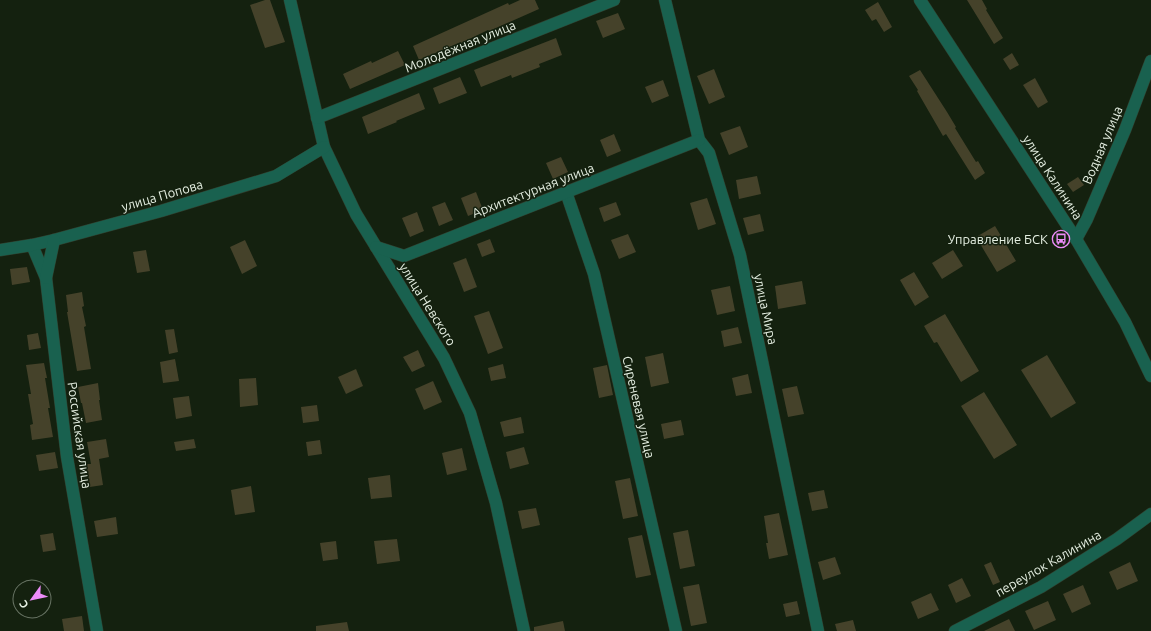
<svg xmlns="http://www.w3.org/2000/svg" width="1151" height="631" font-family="Ubuntu,sans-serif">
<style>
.building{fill:#45422a}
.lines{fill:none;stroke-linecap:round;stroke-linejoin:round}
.minor-casing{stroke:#313e2d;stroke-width:13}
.minor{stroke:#19614f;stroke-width:12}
.labels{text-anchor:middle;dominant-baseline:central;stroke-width:3;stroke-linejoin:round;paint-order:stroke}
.street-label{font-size:13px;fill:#e6f0e3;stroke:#14210f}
.poi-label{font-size:13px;fill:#e6f0e3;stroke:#14210f;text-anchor:end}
</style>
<rect width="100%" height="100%" fill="#14210f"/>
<g class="building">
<path d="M265,0H270L285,42L265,48L250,5Z"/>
<path d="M520,0H535L539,9L489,31L488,30L461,43V42L419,60L413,46L508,3L509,5Z"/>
<path d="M967,0H982L987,9L986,10L1003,38L994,44Z"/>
<path d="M878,2L892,27L884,32L876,19L872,21L865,10Z"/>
<path d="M618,13L625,29L603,38L596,21Z"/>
<path d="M556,38L562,55L539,64L540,67L512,78L511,75L481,87L474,70Z"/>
<path d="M398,51L405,65L350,89L343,74L371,61L372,63Z"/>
<path d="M1012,53L1019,65L1010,70L1003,59Z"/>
<path d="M714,69L725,97L709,104L697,76Z"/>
<path d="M920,70L947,112L956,127L955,128L976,162L978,161L985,173L975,180L946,134L943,136L917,91L918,90L909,76Z"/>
<path d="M460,77L467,93L439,104L433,88Z"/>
<path d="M1035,78L1048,102L1038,108L1023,85Z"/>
<path d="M663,80L669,96L652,103L645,87Z"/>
<path d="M419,93L425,109L396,121L397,122L368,134L362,117Z"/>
<path d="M740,126L748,147L729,155L720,133Z"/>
<path d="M614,134L621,151L607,157L600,140Z"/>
<path d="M561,157L568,172L553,179L546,163Z"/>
<path d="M757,176L761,194L739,199L736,180Z"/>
<path d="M1078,177L1084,185L1073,192L1067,184Z"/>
<path d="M476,192L483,210L468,216L461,198Z"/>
<path d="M707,198L716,224L698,230L690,203Z"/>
<path d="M445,202L453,220L439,226L432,207Z"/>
<path d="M616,202L621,215L604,222L599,208Z"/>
<path d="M417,212L424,231L410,237L402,218Z"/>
<path d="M760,214L764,231L748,235L743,218Z"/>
<path d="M995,226L1016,261L997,272L976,237Z"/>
<path d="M628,234L636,252L619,259L611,240Z"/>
<path d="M490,239L495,252L482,257L477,244Z"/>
<path d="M245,240L257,266L242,274L230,247Z"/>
<path d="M146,250L150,271L137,273L133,252Z"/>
<path d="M953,250L963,266L942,279L932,263Z"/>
<path d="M466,258L477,287L464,292L453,263Z"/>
<path d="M27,267L30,282L12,285L10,269Z"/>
<path d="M914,272L929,297L915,306L900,280Z"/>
<path d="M802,281L806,304L778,309L775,286Z"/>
<path d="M730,286L735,311L717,315L711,290Z"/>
<path d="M82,292L84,306L82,307L86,326L84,327L91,369L77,371L67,312H68L66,295Z"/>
<path d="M489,311L503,348L488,354L474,316Z"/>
<path d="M945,314L979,371L961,382L937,342L934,343L924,326Z"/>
<path d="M738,327L742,343L724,347L721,331Z"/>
<path d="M174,329L178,352L169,354L165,330Z"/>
<path d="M38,333L41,348L29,350L27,335Z"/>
<path d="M418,350L425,366L412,372L403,357Z"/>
<path d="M663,353L669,383L651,387L645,357Z"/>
<path d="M1047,355L1076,403L1051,418L1021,370Z"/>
<path d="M175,359L179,381L163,383L160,362Z"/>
<path d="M44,363L47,378H45L50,408H48L53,437L32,440L30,425L33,424L28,394H31L26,365Z"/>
<path d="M503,364L506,378L491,381L488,368Z"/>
<path d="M607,365L613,395L599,398L593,368Z"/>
<path d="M356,369L363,386L346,394L338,377Z"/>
<path d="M748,374L752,393L736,396L732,378Z"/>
<path d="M256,378L258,405L240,407L239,379Z"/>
<path d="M433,381L442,402L424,410L415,389Z"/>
<path d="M98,383L100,400H99L102,420L86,423L82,403H81L78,387Z"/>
<path d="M797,386L804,414L788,417L782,389Z"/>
<path d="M984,392L1017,445L994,459L961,406Z"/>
<path d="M189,396L192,416L176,419L173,398Z"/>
<path d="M317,405L319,421L303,423L301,407Z"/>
<path d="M521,417L524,433L504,437L500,422Z"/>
<path d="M681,420L684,435L664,439L661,424Z"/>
<path d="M106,439L109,457L99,459L103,485L90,487L86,464H91L87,442Z"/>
<path d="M194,439L196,448L176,451L174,442Z"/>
<path d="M320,440L322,454L308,456L306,442Z"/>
<path d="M524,447L529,464L510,469L506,452Z"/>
<path d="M462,448L467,470L447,475L442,453Z"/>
<path d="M55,452L58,468L39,471L36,455Z"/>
<path d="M390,475L392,497L371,499L368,478Z"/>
<path d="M630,478L638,516L623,519L615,481Z"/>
<path d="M251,486L255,512L235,515L231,490Z"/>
<path d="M824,490L828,508L812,511L808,493Z"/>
<path d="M536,508L540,525L522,529L518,511Z"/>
<path d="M779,513L788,555L769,559L766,543H768L764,516Z"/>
<path d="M116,517L118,534L97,537L94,521Z"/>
<path d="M688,530L695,566L680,569L673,533Z"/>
<path d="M53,533L56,550L43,552L40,535Z"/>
<path d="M642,535L651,575L636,578L628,538Z"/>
<path d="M397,539L400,561L377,564L374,541Z"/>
<path d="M336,541L338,559L323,561L320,543Z"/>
<path d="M835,557L841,574L823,580L818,562Z"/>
<path d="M991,562L1000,582L993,585L984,565Z"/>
<path d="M1130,562L1138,581L1117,590L1109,572Z"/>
<path d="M962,578L971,596L956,603L948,585Z"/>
<path d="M699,584L707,623L691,626L683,587Z"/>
<path d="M1083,585L1091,604L1072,613L1063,594Z"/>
<path d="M931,593L939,610L918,619L911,602Z"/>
<path d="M797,601L800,614L786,617L783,604Z"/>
<path d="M1048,601L1056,620L1034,630L1025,611Z"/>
<path d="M82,616L84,631H64L62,619Z"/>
<path d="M1009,619L1015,631H984Z"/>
<path d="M853,620L856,631H837L835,624Z"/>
<path d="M563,621L565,631H534V627Z"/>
<path d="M347,622L349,631H316V626Z"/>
</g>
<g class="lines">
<defs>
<g id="minor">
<path d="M290,0L324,147L356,214L444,358L470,413L496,503L524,631"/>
<path d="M665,0L699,140L709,153L740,255L818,631"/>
<path d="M920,0L1076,239L1125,322L1151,376"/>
<path d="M317,118L614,0"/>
<path d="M566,192L594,274L676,631"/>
<path d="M1076,239L1087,219L1125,130L1151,61"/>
<path d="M32,245L46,278L67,457L97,631"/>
<path d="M376,247L404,256L699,140"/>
<path d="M0,250L32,245L54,240L161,211L276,176L324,147"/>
<path d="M46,278L54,240"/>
<path d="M955,631L1041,587L1117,539L1151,514"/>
</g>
</defs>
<use href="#minor" class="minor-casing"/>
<use href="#minor" class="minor"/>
</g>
<defs>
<symbol id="bus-ring" viewBox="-11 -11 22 22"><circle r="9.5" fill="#14210f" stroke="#ed8cf9" stroke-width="1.5"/><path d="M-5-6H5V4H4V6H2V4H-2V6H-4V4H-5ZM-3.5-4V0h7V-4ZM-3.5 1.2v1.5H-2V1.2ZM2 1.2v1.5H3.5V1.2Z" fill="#ed8cf9"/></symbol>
</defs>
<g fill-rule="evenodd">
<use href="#bus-ring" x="1051" y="229" width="20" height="20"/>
</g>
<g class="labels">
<g class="street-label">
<text transform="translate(460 46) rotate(-22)">Молодёжная улица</text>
<text transform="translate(1102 145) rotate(-67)">Водная улица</text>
<text transform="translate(1053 177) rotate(57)">улица Калинина</text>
<text transform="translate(533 190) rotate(-21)">Архитектурная улица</text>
<text transform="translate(162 195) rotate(-16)">улица Попова</text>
<text transform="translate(428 304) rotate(58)">улица Невского</text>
<text transform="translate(766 309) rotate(78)">улица Мира</text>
<text transform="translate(639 407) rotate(77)">Сиреневая улица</text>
<text transform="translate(80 435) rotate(82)">Российская улица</text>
<text transform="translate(1048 563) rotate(-30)">переулок Калинина</text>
</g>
<g class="poi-label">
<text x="1048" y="239">Управление БСК</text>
</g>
</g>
<g transform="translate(32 599) rotate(237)"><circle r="19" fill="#14210f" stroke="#687464"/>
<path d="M0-3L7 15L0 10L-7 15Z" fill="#ed8cf9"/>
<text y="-6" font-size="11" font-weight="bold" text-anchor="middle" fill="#e6f0e3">С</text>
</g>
</svg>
